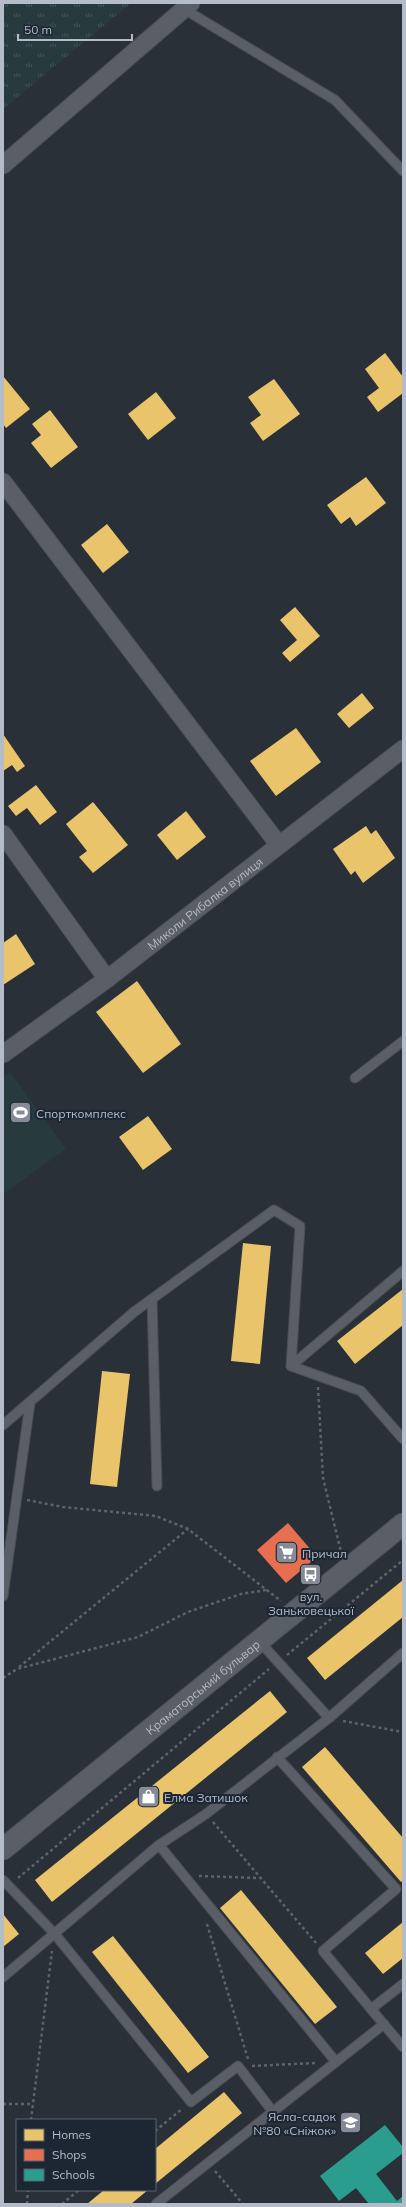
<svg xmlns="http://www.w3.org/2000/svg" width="406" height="2207" font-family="Mulish,sans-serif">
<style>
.grass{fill:url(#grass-tufts)}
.garden{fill:#273a3e}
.homes{fill:#e9c46a}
.shops{fill:#e76f51}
.schools{fill:#2a9d8f}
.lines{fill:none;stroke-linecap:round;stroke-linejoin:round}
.service-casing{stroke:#484c53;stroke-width:11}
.minor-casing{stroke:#484c53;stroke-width:19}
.tertiary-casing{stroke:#484c53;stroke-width:23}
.path{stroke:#5d636a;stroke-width:2.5;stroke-dasharray:3 3;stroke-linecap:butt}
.service{stroke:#5a5e66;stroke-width:9}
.minor{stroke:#5a5e66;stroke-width:17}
.tertiary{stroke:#5a5e66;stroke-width:21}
.labels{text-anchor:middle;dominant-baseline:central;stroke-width:4;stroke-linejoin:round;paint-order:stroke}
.street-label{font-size:12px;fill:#b4bcc9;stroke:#1d2633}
.poi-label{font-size:12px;fill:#b4bcc9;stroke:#1d2633;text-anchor:start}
</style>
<defs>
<pattern id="grass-tufts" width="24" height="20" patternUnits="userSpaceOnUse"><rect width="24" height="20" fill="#273a3e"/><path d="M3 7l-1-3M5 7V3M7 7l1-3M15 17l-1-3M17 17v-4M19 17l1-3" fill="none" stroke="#445559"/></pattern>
</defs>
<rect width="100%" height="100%" fill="#2a3038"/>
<path class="grass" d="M3,3H131L3,109Z"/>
<path class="garden" d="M10,1072L66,1149L3,1194V1077Z"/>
<g class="homes">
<path d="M385,353L403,377V393L378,412L367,397L379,388L365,369Z"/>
<path d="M3,376L30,409L6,428L3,424Z"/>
<path d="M274,379L300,414L263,441L250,423L261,415L248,397Z"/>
<path d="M156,392L176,418L148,440L128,414Z"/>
<path d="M50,410L78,447L51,468L31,443L41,435L32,424Z"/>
<path d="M366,477L386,503L356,526L350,517L341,524L327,505Z"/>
<path d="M107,524L129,552L103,573L81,545Z"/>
<path d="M295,607L320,636L290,662L282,653L297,640L280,620Z"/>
<path d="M362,693L374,708L349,728L337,714Z"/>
<path d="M296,728L321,762L276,796L250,761Z"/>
<path d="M3,734L25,766L17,772L12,765L3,771Z"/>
<path d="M36,785L57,812L40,825L27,808L16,816L8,806Z"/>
<path d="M93,802L128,845L93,873L79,857L87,851L66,824Z"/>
<path d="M186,811L206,837L177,860L157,835Z"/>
<path d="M366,826L371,834L376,830L395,858L363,883L355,871L351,875L333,849Z"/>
<path d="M16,934L35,964L3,985V943Z"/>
<path d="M137,981L181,1044L143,1073L96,1012Z"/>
<path d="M148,1116L172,1149L143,1170L119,1137Z"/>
<path d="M243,1243L271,1246L260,1364L231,1361Z"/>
<path d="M403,1289V1325L355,1364L337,1341Z"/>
<path d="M102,1371L130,1374L117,1487L90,1484Z"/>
<path d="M403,1580V1617L325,1680L307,1658Z"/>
<path d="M270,1691L287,1712L52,1902L35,1880Z"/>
<path d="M325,1747L403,1838V1880L401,1882L302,1767Z"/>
<path d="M241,1890L337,2007L315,2024L220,1908Z"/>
<path d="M3,1914L19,1934L3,1947Z"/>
<path d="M403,1922V1958L383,1974L365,1953Z"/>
<path d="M113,1936L209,2057L188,2073L92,1952Z"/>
<path d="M224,2092L242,2113L155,2184V2149Z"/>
<path d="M104,2190H148L131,2204H87Z"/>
</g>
<path class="shops" d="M288,1523L317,1557L286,1583L257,1550Z"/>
<path class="schools" d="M385,2125L403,2147V2153L376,2174L397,2201L403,2196V2204H369L356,2188L339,2201L320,2176Z"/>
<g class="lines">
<defs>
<g id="service">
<path d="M184,9L335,100L403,171"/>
<path d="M355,1078L403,1041"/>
<path d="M152,1299L157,1486"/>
<path d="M291,1366L403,1271"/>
<path d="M3,1425L134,1312L274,1210L300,1226L291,1366L361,1391L403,1439"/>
<path d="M3,1596L30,1403"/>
<path d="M259,1641L329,1718"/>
<path d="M277,1757L396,1889L323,1951L371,2009"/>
<path d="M159,1845L336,2062"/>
<path d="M3,1880L54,1933L191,2102L238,2066L273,2112"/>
<path d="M3,1977L159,1845L206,1814L329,1718L403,1653"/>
<path d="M403,1984L371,2009L403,2047"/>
<path d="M156,2204L384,2024"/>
</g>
<g id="minor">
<path d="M3,165L191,3"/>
<path d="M3,482L279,845"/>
<path d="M3,834L107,979"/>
<path id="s1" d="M3,1054L107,979L403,749"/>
</g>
<g id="tertiary">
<path id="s2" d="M3,1849L403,1524"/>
</g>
</defs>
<use href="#service" class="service-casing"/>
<use href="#minor" class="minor-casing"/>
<use href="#tertiary" class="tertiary-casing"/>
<g class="path">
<path d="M318,1387L323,1478L341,1552"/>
<path d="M27,1500L63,1507L156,1516L188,1529L281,1601"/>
<path d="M287,1655L403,1560"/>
<path d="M19,1667L188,1529"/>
<path d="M3,1678L17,1669L138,1637L188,1612L241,1594L266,1590"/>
<path d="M343,1721L403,1732"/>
<path d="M213,1822L316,1943"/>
<path d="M199,1876L258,1878"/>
<path d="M18,1878L269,1669"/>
<path d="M207,1924L248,2059"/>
<path d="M252,2066L315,2063"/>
<path d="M3,2104H32"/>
<path d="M31,2120L52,1951"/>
<path d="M155,2131L182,2109"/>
<path d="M215,2171L243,2204"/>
<path d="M27,2204L28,2190"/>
<path d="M62,2204L79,2190"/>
</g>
<use href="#service" class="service"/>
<use href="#minor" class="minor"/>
<use href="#tertiary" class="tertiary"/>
</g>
<defs>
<symbol id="stadium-square" viewBox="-11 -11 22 22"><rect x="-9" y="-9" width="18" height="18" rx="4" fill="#848b96" stroke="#1d2633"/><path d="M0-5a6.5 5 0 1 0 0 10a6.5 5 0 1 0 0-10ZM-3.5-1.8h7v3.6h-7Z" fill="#fff"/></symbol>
<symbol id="supermarket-square" viewBox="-11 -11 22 22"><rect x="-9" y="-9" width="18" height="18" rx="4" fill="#848b96" stroke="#1d2633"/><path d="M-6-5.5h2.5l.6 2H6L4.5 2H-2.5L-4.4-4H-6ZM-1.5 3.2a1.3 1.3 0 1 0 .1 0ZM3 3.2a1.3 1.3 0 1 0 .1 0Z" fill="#fff"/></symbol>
<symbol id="bus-square" viewBox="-11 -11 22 22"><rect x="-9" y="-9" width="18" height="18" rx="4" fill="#848b96" stroke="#1d2633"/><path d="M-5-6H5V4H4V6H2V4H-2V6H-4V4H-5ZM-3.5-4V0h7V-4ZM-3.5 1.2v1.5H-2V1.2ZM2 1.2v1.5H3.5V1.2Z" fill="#fff"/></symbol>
<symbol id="shop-square" viewBox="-11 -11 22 22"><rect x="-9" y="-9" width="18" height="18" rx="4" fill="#848b96" stroke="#1d2633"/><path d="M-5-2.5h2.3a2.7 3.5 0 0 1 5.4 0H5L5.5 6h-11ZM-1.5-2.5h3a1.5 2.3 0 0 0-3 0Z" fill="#fff"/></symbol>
<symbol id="school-square" viewBox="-11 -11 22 22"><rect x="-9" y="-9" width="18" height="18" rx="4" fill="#848b96" stroke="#1d2633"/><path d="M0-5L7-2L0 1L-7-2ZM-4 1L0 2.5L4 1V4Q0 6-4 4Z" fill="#fff"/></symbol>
</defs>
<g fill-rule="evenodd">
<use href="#stadium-square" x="8" y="1100" width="25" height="25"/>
<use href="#supermarket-square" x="274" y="1540" width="25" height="25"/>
<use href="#bus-square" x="298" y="1562" width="25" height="25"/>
<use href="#shop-square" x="136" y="1784" width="25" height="25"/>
<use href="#school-square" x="338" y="2110" width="25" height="25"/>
</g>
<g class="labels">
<g class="street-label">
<text stroke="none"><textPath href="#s1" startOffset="252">Миколи Рибалка вулиця</textPath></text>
<text stroke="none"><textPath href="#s2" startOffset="257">Краматорський бульвар</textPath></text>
</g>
<g class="poi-label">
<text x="36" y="1113">Спорткомплекс</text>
<text x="302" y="1553">Причал</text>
<text x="311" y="1596" text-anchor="middle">вул.<tspan x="311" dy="14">Заньковецької</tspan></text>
<text x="164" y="1797">Елма Затишок</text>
<text x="336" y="2116" text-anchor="end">Ясла-садок<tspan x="336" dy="14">№80 «Сніжок»</tspan></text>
</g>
</g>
<rect width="406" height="2207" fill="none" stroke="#b4bcc9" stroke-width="8"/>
<rect x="16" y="2119" width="140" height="72" fill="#1d2633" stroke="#59626f"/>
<rect x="24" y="2129" width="20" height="12" fill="#e9c46a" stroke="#59626f"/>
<text x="52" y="2139" font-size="12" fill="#b4bcc9">Homes</text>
<rect x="24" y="2149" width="20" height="12" fill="#e76f51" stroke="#59626f"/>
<text x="52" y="2159" font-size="12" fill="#b4bcc9">Shops</text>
<rect x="24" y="2169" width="20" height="12" fill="#2a9d8f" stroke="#59626f"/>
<text x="52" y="2179" font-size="12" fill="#b4bcc9">Schools</text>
<path d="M18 34v6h114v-6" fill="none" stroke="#b4bcc9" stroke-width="2"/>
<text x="24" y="34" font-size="12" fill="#b4bcc9" stroke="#1d2633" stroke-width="3" paint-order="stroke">50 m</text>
</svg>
